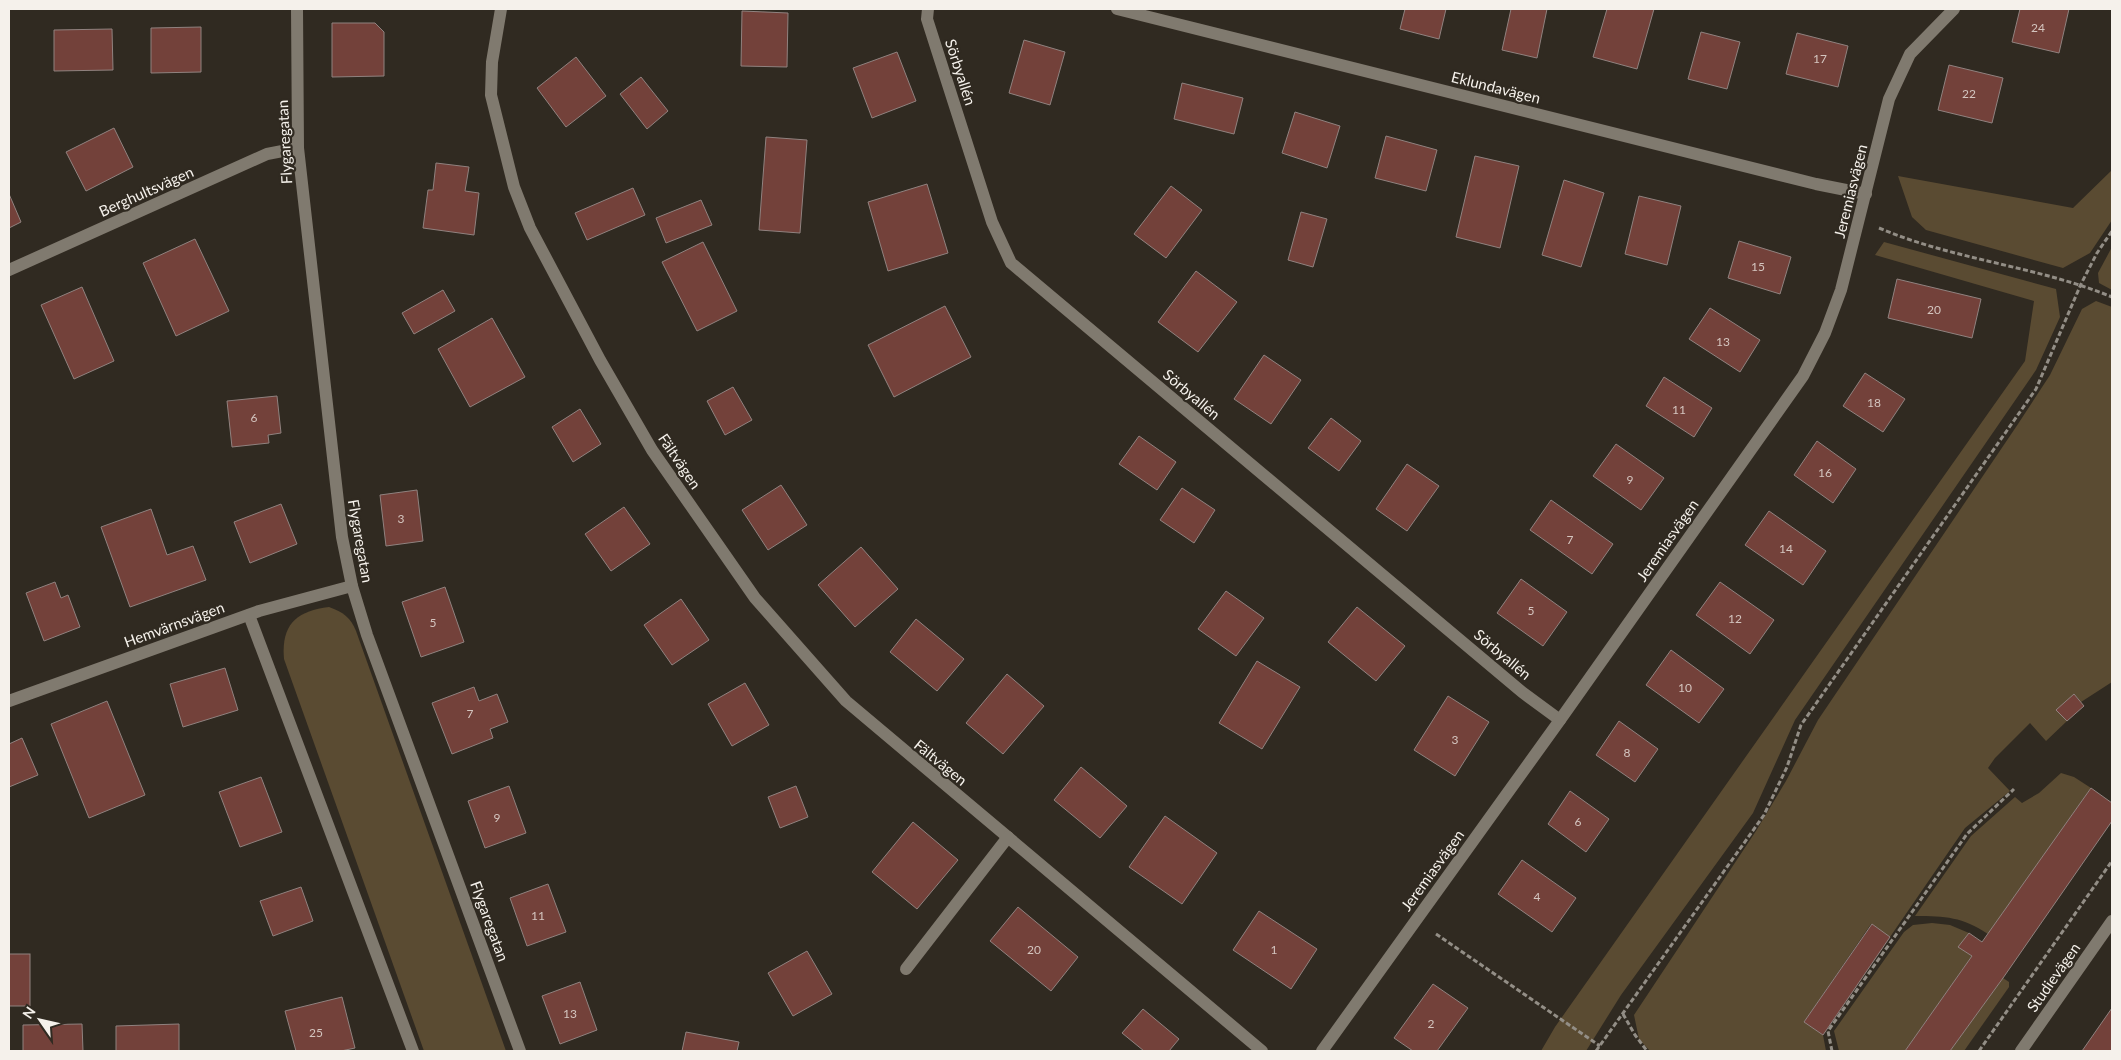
<svg xmlns="http://www.w3.org/2000/svg" width="2121" height="1060" font-family="Lato,sans-serif">
<style>
.green{fill:#5a4b32}
.building{fill:#73413a;stroke:#90827f}
.lines{fill:none;stroke-linecap:round;stroke-linejoin:round}
.path{stroke:#938e86;stroke-width:3;stroke-dasharray:5 2.5;stroke-linecap:butt}
.minor{stroke:#807a6f;stroke-width:12}
.labels{text-anchor:middle;dominant-baseline:central;stroke-width:4.5;stroke-linejoin:round;paint-order:stroke}
.number-label{font-size:12px;fill:#d4c5bf}
.street-label{font-size:15px;fill:#f5f1eb;stroke:#302a21}
</style>
<rect width="100%" height="100%" fill="#302a21"/>
<g class="green">
<path d="M2112,170V220L2090,253L2063,268L1926,230L1912,217L1898,176L2073,208Z"/>
<path d="M1884,242L2056,289L2060,317L2036,370L1795,720L1753,813L1621,995L1586,1051H1541L1555,1027L2025,361L2034,301L1875,255Z"/>
<path d="M2112,247V290L2099,283L2098,273Z"/>
<path d="M2096,301L2112,307V682L2081,702L2074,694L2057,711L2067,721L2046,741L2030,723L1995,758L1988,768L2010,791L1965,828L1890,937L1871,924L1804,1022L1823,1035L1826,1051H1650L1639,1039L1634,1015L1756,831L1786,781L1818,720L2018,424L2050,375L2082,309Z"/>
<path d="M329,607C343,612 351,618 356,631L506,1051H424L284,659C281,625 296,611 329,607Z"/>
<path d="M2061,773L2074,777L2091,788L1988,934C1962,917 1946,916 1915,916L1971,836L2015,797L2022,803L2039,793Z"/>
<path d="M1932,923L1950,925L1969,933L1959,947L1972,956L1905,1051H1839L1834,1031L1904,932L1913,925Z"/>
<path d="M2003,978L2009,982V987L1964,1051H1950Z"/>
</g>
<g class="building">
<path d="M1405,9H1446L1439,39L1400,29Z"/>
<path d="M1511,9H1547L1537,58L1502,50Z"/>
<path d="M1607,9H1654L1637,69L1593,57Z"/>
<path d="M2020,9H2069L2059,53L2012,42Z"/>
<path d="M742,11L788,13L787,67L741,66Z"/>
<path d="M332,23H375L384,32V76L332,77Z"/>
<path d="M201,27V72L151,73V28Z"/>
<path d="M112,29L113,70L54,71V30Z"/>
<path d="M1701,32L1740,42L1727,89L1688,79Z"/>
<path d="M1797,33L1848,46L1838,87L1786,74Z"/>
<path d="M1024,40L1065,52L1050,105L1009,93Z"/>
<path d="M897,52L916,101L872,118L853,68Z"/>
<path d="M576,57L606,96L566,127L537,88Z"/>
<path d="M1949,65L2003,78L1992,123L1938,110Z"/>
<path d="M641,77L668,111L647,129L620,94Z"/>
<path d="M1182,83L1243,98L1234,134L1174,119Z"/>
<path d="M1295,112L1340,126L1327,168L1282,153Z"/>
<path d="M114,128L133,167L86,191L66,152Z"/>
<path d="M1386,136L1437,150L1426,191L1375,178Z"/>
<path d="M766,137L807,140L800,233L759,230Z"/>
<path d="M1475,156L1519,166L1500,248L1456,237Z"/>
<path d="M436,163L469,167L465,191L479,193L474,235L423,228L428,190H433Z"/>
<path d="M1564,180L1604,193L1581,267L1542,255Z"/>
<path d="M927,184L948,253L888,271L868,202Z"/>
<path d="M1171,186L1202,210L1166,258L1134,234Z"/>
<path d="M633,188L645,215L587,240L575,213Z"/>
<path d="M9,194L21,222L9,228Z"/>
<path d="M1639,196L1681,206L1667,265L1625,254Z"/>
<path d="M701,200L712,225L666,243L656,218Z"/>
<path d="M1301,212L1327,219L1313,267L1288,260Z"/>
<path d="M195,239L229,311L176,336L143,263Z"/>
<path d="M1739,241L1791,257L1780,294L1728,278Z"/>
<path d="M703,242L737,311L697,331L662,262Z"/>
<path d="M1196,271L1237,302L1198,352L1158,322Z"/>
<path d="M1897,279L1981,299L1972,338L1888,318Z"/>
<path d="M82,287L114,361L74,379L41,305Z"/>
<path d="M443,290L455,311L414,334L402,313Z"/>
<path d="M945,306L971,357L894,397L868,345Z"/>
<path d="M1710,308L1760,340L1740,372L1689,339Z"/>
<path d="M492,318L525,377L470,407L438,349Z"/>
<path d="M1264,355L1301,380L1271,424L1234,399Z"/>
<path d="M1865,373L1905,399L1883,432L1843,406Z"/>
<path d="M1664,377L1712,408L1694,437L1646,406Z"/>
<path d="M733,387L752,420L725,435L707,401Z"/>
<path d="M277,396L281,433L268,435L269,443L232,447L227,401Z"/>
<path d="M580,409L601,444L573,462L552,427Z"/>
<path d="M1331,418L1361,441L1339,471L1308,448Z"/>
<path d="M1139,436L1176,462L1157,490L1119,464Z"/>
<path d="M1817,441L1856,469L1833,503L1794,475Z"/>
<path d="M1616,444L1664,478L1641,510L1593,476Z"/>
<path d="M1407,464L1439,486L1407,531L1376,509Z"/>
<path d="M781,485L807,525L768,550L742,510Z"/>
<path d="M1182,488L1215,510L1194,543L1160,520Z"/>
<path d="M417,490L423,541L386,546L380,495Z"/>
<path d="M1551,500L1613,544L1592,574L1530,530Z"/>
<path d="M281,504L297,544L250,563L234,522Z"/>
<path d="M624,507L650,544L611,571L585,534Z"/>
<path d="M151,509L167,555L193,546L206,580L130,607L101,527Z"/>
<path d="M1769,511L1826,551L1803,585L1745,545Z"/>
<path d="M861,547L898,589L855,627L818,585Z"/>
<path d="M1521,579L1567,612L1543,646L1497,613Z"/>
<path d="M55,582L61,598L68,595L80,627L44,641L26,593Z"/>
<path d="M1720,582L1774,620L1750,654L1696,615Z"/>
<path d="M445,587L464,642L421,657L402,602Z"/>
<path d="M1226,591L1264,618L1236,656L1198,629Z"/>
<path d="M681,599L709,640L672,665L644,625Z"/>
<path d="M1357,607L1405,646L1376,681L1328,642Z"/>
<path d="M916,619L964,659L937,691L890,652Z"/>
<path d="M1671,650L1724,689L1699,723L1646,685Z"/>
<path d="M1257,661L1300,687L1262,749L1219,723Z"/>
<path d="M225,668L238,710L183,727L170,684Z"/>
<path d="M1007,674L1044,706L1003,754L966,723Z"/>
<path d="M745,683L769,725L732,746L708,704Z"/>
<path d="M474,687L479,701L497,694L508,722L490,729L493,738L452,754L432,703Z"/>
<path d="M2074,694L2084,706L2067,721L2056,710Z"/>
<path d="M1448,696L1489,722L1455,776L1414,750Z"/>
<path d="M107,701L145,795L89,818L51,724Z"/>
<path d="M1619,721L1658,749L1635,782L1596,755Z"/>
<path d="M22,738L38,775L9,787V744Z"/>
<path d="M1081,767L1127,806L1100,838L1054,800Z"/>
<path d="M261,777L282,832L240,847L219,792Z"/>
<path d="M509,786L526,833L485,848L468,801Z"/>
<path d="M796,786L808,817L780,828L768,797Z"/>
<path d="M2091,788L2112,803V821L2003,978L1950,1051H1905L1972,956L1958,947L1969,933L1982,942Z"/>
<path d="M1570,791L1609,819L1586,852L1548,824Z"/>
<path d="M1165,816L1217,853L1182,904L1129,867Z"/>
<path d="M913,822L958,860L917,909L872,872Z"/>
<path d="M1522,860L1576,898L1552,932L1498,894Z"/>
<path d="M548,884L566,932L527,946L510,898Z"/>
<path d="M301,887L313,921L273,936L260,901Z"/>
<path d="M1018,907L1078,957L1051,991L990,941Z"/>
<path d="M1259,911L1317,949L1291,989L1233,950Z"/>
<path d="M1872,924L1890,937L1823,1035L1804,1022Z"/>
<path d="M807,951L832,994L793,1016L768,973Z"/>
<rect x="9" y="954" width="21" height="52"/>
<path d="M580,982L597,1030L560,1044L542,996Z"/>
<path d="M1433,984L1468,1008L1437,1051H1413L1394,1038Z"/>
<path d="M342,997L355,1048L341,1051H296L285,1011Z"/>
<path d="M2112,1008V1051H2082Z"/>
<path d="M1143,1009L1179,1039L1169,1051H1144L1122,1033Z"/>
<path d="M82,1024L83,1051H23V1025Z"/>
<path d="M179,1024V1051H116V1026Z"/>
<path d="M686,1032L739,1042L737,1051H682Z"/>
</g>
<g class="lines">
<g class="path">
<path d="M1879,228C1954,260 2037,266 2112,297"/>
<path d="M1436,934L1600,1046"/>
<path d="M1623,1014L1635,1035L1647,1051"/>
<path d="M1596,1051L1764,815L1787,767L1801,725L2036,389L2081,284L2097,253L2112,231"/>
<path d="M1832,1051L1828,1031L1967,834L2014,789"/>
<path d="M1979,1051L2112,861"/>
</g>
<g class="minor">
<path d="M297,9L298,148L342,537L352,586L367,635L520,1051"/>
<path d="M501,9L492,62L491,95L514,187L530,228L600,360L652,450L755,598L846,701L1262,1051"/>
<path d="M928,9L927,19L992,222L1011,263L1522,692L1560,720"/>
<path d="M1117,9L1816,184L1866,194"/>
<path d="M9,270L267,154L298,148"/>
<path d="M249,615L413,1051"/>
<path d="M9,701L259,611L352,586"/>
<path d="M906,969L1008,837"/>
<path d="M1322,1051L1560,720L1803,376L1825,333L1841,290L1889,99L1910,54L1954,9"/>
<path d="M2021,1051L2112,921"/>
</g>
</g>
<g class="labels">
<g class="number-label">
<text x="2038" y="27">24</text>
<text x="1820" y="58">17</text>
<text x="1969" y="93">22</text>
<text x="1758" y="266">15</text>
<text x="1934" y="309">20</text>
<text x="1723" y="341">13</text>
<text x="1874" y="402">18</text>
<text x="1679" y="409">11</text>
<text x="254" y="417">6</text>
<text x="1825" y="472">16</text>
<text x="1630" y="479">9</text>
<text x="401" y="518">3</text>
<text x="1570" y="539">7</text>
<text x="1786" y="548">14</text>
<text x="1531" y="610">5</text>
<text x="1735" y="618">12</text>
<text x="433" y="622">5</text>
<text x="1685" y="687">10</text>
<text x="470" y="713">7</text>
<text x="1455" y="739">3</text>
<text x="1627" y="752">8</text>
<text x="497" y="817">9</text>
<text x="1578" y="821">6</text>
<text x="1537" y="896">4</text>
<text x="538" y="915">11</text>
<text x="1034" y="949">20</text>
<text x="1274" y="949">1</text>
<text x="570" y="1013">13</text>
<text x="1431" y="1023">2</text>
<text x="316" y="1032">25</text>
</g>
<g class="street-label">
<text transform="translate(961 72) rotate(72)">Sörbyallén</text>
<text transform="translate(1496 87) rotate(14)">Eklundavägen</text>
<text transform="translate(284 142) rotate(-93)">Flygaregatan</text>
<text transform="translate(146 191) rotate(-24)">Berghultsvägen</text>
<text transform="translate(1850 191) rotate(-76)">Jeremiasvägen</text>
<text transform="translate(1192 394) rotate(40)">Sörbyallén</text>
<text transform="translate(680 461) rotate(56)">Fältvägen</text>
<text transform="translate(1667 540) rotate(-55)">Jeremiasvägen</text>
<text transform="translate(361 541) rotate(80)">Flygaregatan</text>
<text transform="translate(174 624) rotate(-20)">Hemvärnsvägen</text>
<text transform="translate(1503 654) rotate(40)">Sörbyallén</text>
<text transform="translate(941 762) rotate(39)">Fältvägen</text>
<text transform="translate(1432 870) rotate(-54)">Jeremiasvägen</text>
<text transform="translate(490 921) rotate(70)">Flygaregatan</text>
<text transform="translate(2053 977) rotate(-55)">Studievägen</text>
</g>
</g>
<rect width="2121" height="1060" fill="none" stroke="#f5f1eb" stroke-width="20"/>
<g transform="translate(40 1020) rotate(304)" stroke="#302a21" stroke-width="4" paint-order="stroke">
<path d="M0-4L9 19L0 12L-9 19Z" fill="#f5f1eb"/>
<text y="-8" font-size="14" font-weight="bold" text-anchor="middle" fill="#f5f1eb">N</text>
</g>
</svg>
